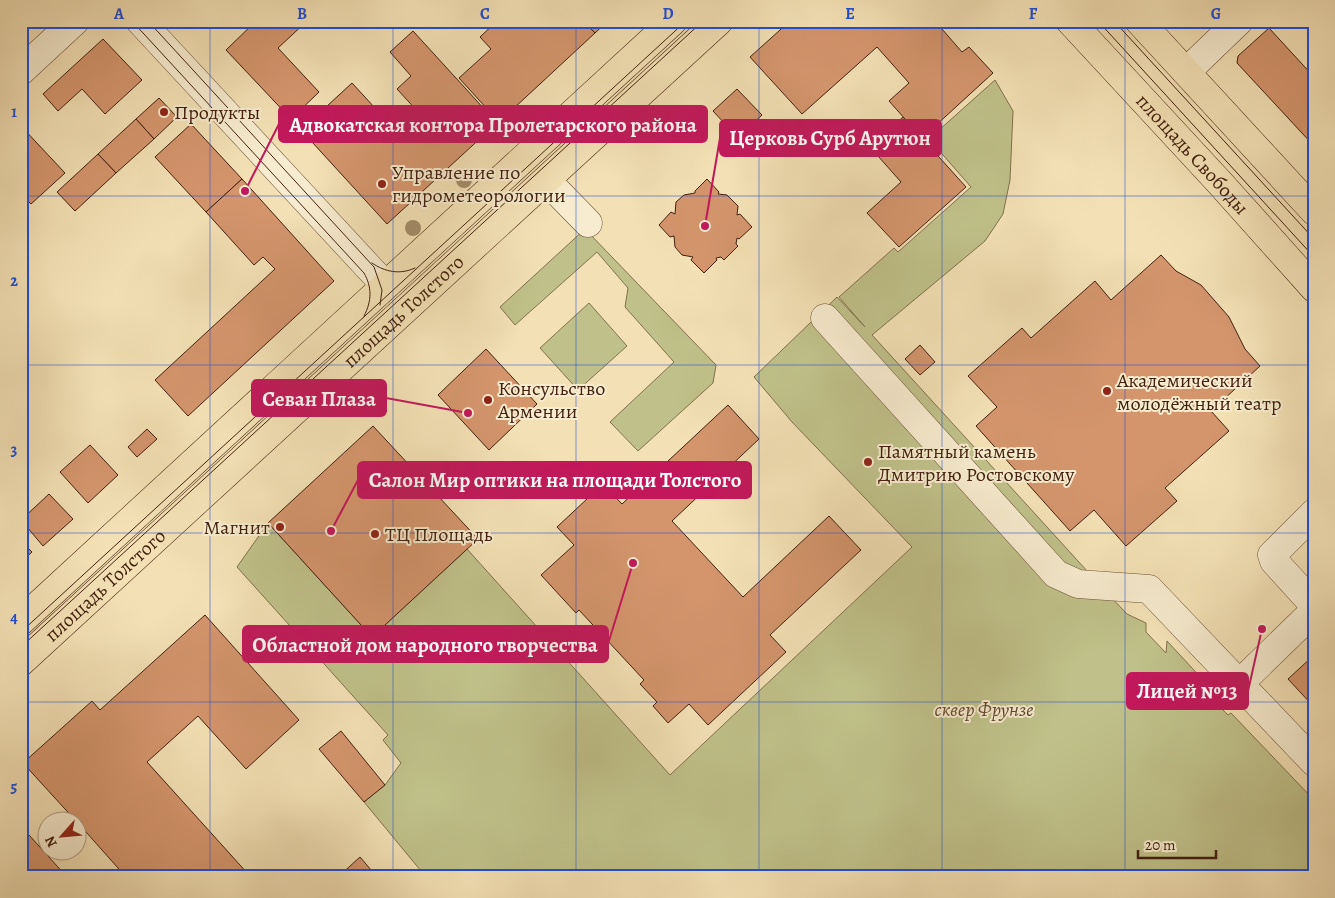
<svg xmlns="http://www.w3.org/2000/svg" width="1335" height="898" font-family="Alegreya,serif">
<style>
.green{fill:#c0c18a;stroke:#81704c}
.building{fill:#d4956d;stroke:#42200e}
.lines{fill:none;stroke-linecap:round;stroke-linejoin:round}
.minor-casing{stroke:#6e5038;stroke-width:29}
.major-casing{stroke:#42200e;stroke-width:29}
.minor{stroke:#f7eccf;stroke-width:28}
.major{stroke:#f3e1b5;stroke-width:28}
.tram{stroke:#42200e;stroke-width:1}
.tree{fill:#a38d6a}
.grid{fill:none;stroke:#1d4ed8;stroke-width:1;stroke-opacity:0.55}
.poi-dot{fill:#8f2418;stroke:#f7eccf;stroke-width:2}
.labels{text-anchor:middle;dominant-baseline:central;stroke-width:4;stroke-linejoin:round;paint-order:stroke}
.poi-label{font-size:20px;fill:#42200e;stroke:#f7eccf;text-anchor:start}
.street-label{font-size:20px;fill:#42200e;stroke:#f7eccf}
.park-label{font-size:20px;font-style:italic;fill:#62482d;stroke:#f7eccf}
.leader{fill:none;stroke:#c2185b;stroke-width:2}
.callout-dot{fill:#c2185b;stroke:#f7eccf;stroke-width:2}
.callout{fill:#c2185b;stroke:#c2185b;stroke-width:2}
.callout-label{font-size:21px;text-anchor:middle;font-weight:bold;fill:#fff}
.neatline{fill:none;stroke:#1d4ed8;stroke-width:2}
.grid-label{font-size:16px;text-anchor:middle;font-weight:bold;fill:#1d4ed8}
</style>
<rect width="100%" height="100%" fill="#f3e1b5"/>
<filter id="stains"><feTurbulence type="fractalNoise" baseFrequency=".004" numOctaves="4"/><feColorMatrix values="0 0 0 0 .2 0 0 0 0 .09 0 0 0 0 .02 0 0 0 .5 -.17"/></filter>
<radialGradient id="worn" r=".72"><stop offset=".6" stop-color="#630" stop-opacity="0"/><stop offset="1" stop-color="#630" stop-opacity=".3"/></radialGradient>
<g class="green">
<path d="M995,80L1013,111L1010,180L1003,214L985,241L872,335L1109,595L1127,614L1146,623V632L1166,653L1167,641L1217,695L1212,699L1228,715L1231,713L1314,800V876L426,877L364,802L385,785L401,763L383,740L388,735L237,567L268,523L372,637L467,549L670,775L912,547L792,422L754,377L837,297L865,327L839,297L894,248L898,252L971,187L929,139Z"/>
<path d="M585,229L716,365L713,383L638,451L610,422L674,362L625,307L628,288L597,252L515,325L500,307Z"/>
<path d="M589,303L627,346L578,390L540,348Z"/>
</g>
<g class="building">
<path d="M21,21H31L21,30Z"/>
<path d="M198,21H215L206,29Z"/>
<path d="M256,21H307L278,48L319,92L291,119L226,50Z"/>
<path d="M497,21H584L595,33L499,122L459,78L491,49L480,37Z"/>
<path d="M584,21H608L595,33Z"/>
<path d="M790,21H935L962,52L969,47L993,73L922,138L889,101L909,83L877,47L802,114L750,57Z"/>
<path d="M1269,28L1314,77V146L1237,63L1238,56Z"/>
<path d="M413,31L497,123L387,224L301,130L352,83L399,134L420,114L397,89L411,76L390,52Z"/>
<path d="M103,39L142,80L105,114L82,89L58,111L43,94Z"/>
<path d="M737,89L762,115L738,138L713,111Z"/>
<path d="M159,98L177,117L154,139L136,119Z"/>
<path d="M903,117L966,187L899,247L867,213L901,182L870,147Z"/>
<path d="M136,119L154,139L116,173L98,154Z"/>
<path d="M191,124L242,179L206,212L155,157Z"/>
<path d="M21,126L65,173L31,204L21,194Z"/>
<path d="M98,154L116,173L75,211L57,192Z"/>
<path d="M242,179L334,281L188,416L155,380L275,269L263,257L254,265L206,212Z"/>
<path d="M707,179L719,192L718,194L727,195L738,206L737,215L740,214L752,227L739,239L737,238L736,244L738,246L724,260L721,257L716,258L717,260L704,273L691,260L693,257L682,255L675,247L674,236L670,237L659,225L671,212L675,214L676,202L684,195L695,193V191Z"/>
<path d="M1161,255L1176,271L1201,285L1229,317L1245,349L1260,366L1211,411L1229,431L1165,488L1177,501L1126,546L1094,510L1070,531L976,426L997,407L968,376L1022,328L1031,338L1095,281L1111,300Z"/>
<path d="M920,345L935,362L920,375L905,359Z"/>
<path d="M486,349L537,404L489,450L438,395Z"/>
<path d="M728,405L759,439L672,521L743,597L829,516L861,550L770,635L786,652L708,725L689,704L668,723L653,706L657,702L640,684L644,680L579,610L576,613L541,575L574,545L557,527L603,484L622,504Z"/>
<path d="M373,426L478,539L372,637L268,523Z"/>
<path d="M147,429L157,439L137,457L128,447Z"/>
<path d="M90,445L118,475L88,503L60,472Z"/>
<path d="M49,494L73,519L43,546L21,520Z"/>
<path d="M21,541L32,552L21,562Z"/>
<path d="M205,615L299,720L246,769L198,716L147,762L249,875L247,877H126L78,823V820H75L23,763L92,701L100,710Z"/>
<path d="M1314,655V707L1288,679Z"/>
<path d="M341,731L385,785L364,802L319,749Z"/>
<path d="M29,835L67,877H21V841Z"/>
<path d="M360,857L377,877H338Z"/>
</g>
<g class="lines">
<defs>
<g id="minor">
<path d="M140,21L385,285"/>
<path d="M21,71L75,21"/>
<path d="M1186,72L1239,21"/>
<path d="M547,181L588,223"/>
<path d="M825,318L1056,574L1078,584L1149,589L1314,762"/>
<path d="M1314,513L1272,555L1274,561L1314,605"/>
<path d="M1239,684L1314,611"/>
</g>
<g id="major">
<path id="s1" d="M1070,21L1220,183L1314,288"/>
<path d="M1139,21L1314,211"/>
<path d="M21,621L673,21"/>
<path id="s2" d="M21,662L719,21"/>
</g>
</defs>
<use href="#minor" class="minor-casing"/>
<use href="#major" class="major-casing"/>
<use href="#minor" class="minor"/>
<use href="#major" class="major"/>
<g class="tram">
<path d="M132,21L364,273C372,287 372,301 364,316"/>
<path d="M148,21L374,267L382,290L380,305"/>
<path d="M1098,21L1314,257"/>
<path d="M1114,21L1314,239"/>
<path d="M372,263C385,272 400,275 415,268"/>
<path d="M21,632L686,21"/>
<path d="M21,647L703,21"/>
</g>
</g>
<g class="tree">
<circle cx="464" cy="180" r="8"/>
<circle cx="413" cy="228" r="8"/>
</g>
<path class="grid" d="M210,21V877M393,21V877M576,21V877M759,21V877M942,21V877M1125,21V877M21,196H1314M21,365H1314M21,533H1314M21,702H1314"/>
<g class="poi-dot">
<circle cx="164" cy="112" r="5"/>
<circle cx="382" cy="184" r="5"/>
<circle cx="1107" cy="391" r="5"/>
<circle cx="488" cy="400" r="5"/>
<circle cx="868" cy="462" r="5"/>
<circle cx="280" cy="527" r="5"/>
<circle cx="375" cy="534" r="5"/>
</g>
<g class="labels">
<g class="poi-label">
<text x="174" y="112">Продукты</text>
<text x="392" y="172">Управление по<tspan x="392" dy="23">гидрометеорологии</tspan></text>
<text x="1117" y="380">Академический<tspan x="1117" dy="23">молодёжный театр</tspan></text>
<text x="498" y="388">Консульство<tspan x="498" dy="23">Армении</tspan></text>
<text x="878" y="451">Памятный камень<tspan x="878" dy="23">Дмитрию Ростовскому</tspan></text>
<text x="270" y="527" text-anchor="end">Магнит</text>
<text x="385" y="534">ТЦ Площадь</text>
</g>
<g class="street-label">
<text stroke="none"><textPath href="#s1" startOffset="181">площадь Свободы</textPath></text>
<text stroke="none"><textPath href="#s2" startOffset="519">площадь Толстого</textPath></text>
<text stroke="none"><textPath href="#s2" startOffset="114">площадь Толстого</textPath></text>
</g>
<g class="park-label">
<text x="984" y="709">сквер Фрунзе</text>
</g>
</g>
<path class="leader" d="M245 191L279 124M705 226L720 138M468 413L386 398M331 531L358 480M633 563L608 644M1262 629L1248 691"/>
<g class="callout-dot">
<circle cx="245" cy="191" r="5"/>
<circle cx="705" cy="226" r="5"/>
<circle cx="468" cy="413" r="5"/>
<circle cx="331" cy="531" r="5"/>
<circle cx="633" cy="563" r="5"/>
<circle cx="1262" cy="629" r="5"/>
</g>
<g class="callout">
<rect x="279" y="106" width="428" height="36" rx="5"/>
<rect x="720" y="120" width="221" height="36" rx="5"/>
<rect x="252" y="380" width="134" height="36" rx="5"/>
<rect x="358" y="462" width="393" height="36" rx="5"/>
<rect x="243" y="626" width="365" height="36" rx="5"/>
<rect x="1127" y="673" width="121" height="36" rx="5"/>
</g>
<g class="callout-label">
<text x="493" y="132">Адвокатская контора Пролетарского района</text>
<text x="830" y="145">Церковь Сурб Арутюн</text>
<text x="319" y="406">Севан Плаза</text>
<text x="555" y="487">Салон Мир оптики на площади Толстого</text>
<text x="425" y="652">Областной дом народного творчества</text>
<text x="1187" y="698">Лицей №13</text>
</g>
<rect width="1335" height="898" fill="none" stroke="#f3e1b5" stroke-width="55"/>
<g transform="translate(62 836) rotate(243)"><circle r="24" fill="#f7eccf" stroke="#af9a82"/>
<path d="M0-4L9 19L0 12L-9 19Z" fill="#8f2418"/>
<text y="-8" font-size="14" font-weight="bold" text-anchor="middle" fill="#42200e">N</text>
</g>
<path d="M1138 850v8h78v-8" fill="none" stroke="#42200e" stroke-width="2.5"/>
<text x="1145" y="850" font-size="15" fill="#42200e" stroke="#f7eccf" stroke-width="4" paint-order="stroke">20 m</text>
<rect x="28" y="28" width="1280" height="842" class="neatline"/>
<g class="grid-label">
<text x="119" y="19">A</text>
<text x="302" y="19">B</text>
<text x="485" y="19">C</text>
<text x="668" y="19">D</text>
<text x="850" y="19">E</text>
<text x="1033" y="19">F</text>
<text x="1216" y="19">G</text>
<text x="14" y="117">1</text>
<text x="14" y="286">2</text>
<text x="14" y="455">3</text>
<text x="14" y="623">4</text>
<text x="14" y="792">5</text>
</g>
<rect width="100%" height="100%" filter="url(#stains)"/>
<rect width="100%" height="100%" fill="url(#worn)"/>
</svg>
